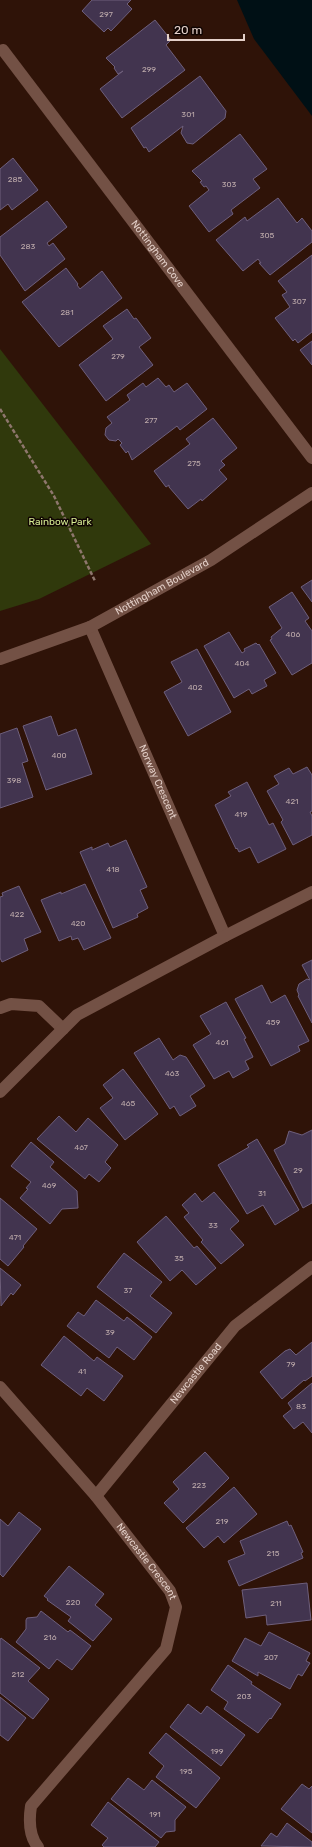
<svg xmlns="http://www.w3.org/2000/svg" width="312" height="1847" font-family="Rubik,sans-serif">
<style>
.green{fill:#30390c}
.water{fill:#001015}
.building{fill:#42344f;stroke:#6e5f7c}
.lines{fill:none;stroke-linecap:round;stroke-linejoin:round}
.path{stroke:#8e766d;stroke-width:2.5;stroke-dasharray:4 2;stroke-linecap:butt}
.minor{stroke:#735145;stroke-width:12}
.tertiary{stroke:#735145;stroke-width:12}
.labels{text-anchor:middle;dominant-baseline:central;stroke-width:3;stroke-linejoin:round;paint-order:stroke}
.number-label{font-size:8px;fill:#bca9aa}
.street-label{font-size:10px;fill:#e4d0c9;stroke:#0f0402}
.park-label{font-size:10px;fill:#d7ed93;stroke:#0f0402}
</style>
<rect width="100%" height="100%" fill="#2f1308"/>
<path class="green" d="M0,349L151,544L39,599L0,611Z"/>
<path class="water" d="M237,0H312V116L254,39Z"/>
<g class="building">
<path d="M92,0H131L127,4L132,9L111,31L108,28L104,32L82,11Z"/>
<path d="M155,20L171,40L166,45L185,70L122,118L100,89L123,71L118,74L114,68L115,67L106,58Z"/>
<path d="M200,76L226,111L225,118L193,144L187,143L181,133L183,126L149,152L146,147L144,148L131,128Z"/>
<path d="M240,134L267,169L253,179L260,188L231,210L233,214L209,232L189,206L209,190L206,186L204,187L200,182L202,181L192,171Z"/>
<path d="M13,158L38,190L12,210L8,204L0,210V169Z"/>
<path d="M278,198L297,223L302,218L312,231V242L270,275L259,263H261L258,259L243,271L216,240L245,217L247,221Z"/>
<path d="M47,201L67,227L47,243L49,246L53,243L65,259L25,291L0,255V237Z"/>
<path d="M312,255V332L298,343L295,339L293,341L275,318L290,307L282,295L287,292L278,281Z"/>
<path d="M66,268L78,284L77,285L80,289L102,271L122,298L59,347L22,302Z"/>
<path d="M127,309L134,319L136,318L151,338L139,347L153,365L106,401L79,365L113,339L103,326Z"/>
<path d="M312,341V365L300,350Z"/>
<path d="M158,378L166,387L169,385L174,392L187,383L207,409L180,430L177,426L132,460L128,451L126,453L120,445L122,443L118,439L116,441L109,440L105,435L106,428L112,423L107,417L130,400L127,395L143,383L146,387Z"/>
<path d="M213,418L237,448L221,461L225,465L219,470L227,479L202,501L201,499L188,509L169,487V485L166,487L154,471L190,444L186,439Z"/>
<path d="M312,580V602L301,587Z"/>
<path d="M292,592L309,618L305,621L312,631V663L292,675L270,640L272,639L271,637L282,628L269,607Z"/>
<path d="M229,632L242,653L245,651L244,649L256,643L258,645L259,644L276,673L264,680L267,686L252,694L249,689L234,698L204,646Z"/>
<path d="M197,649L231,712L188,736L164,692L182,682L171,662Z"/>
<path d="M51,716L58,736L76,729L92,774L46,790L23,726Z"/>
<path d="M17,728L28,761L22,763L33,797L0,808V734Z"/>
<path d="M307,767L312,775V811L310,812L312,816V835L293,845L281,822L283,820L267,791L279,784L274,776L289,768L293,774Z"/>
<path d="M247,782L269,825L273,823L286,849L258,863L250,847L239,852L237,848L236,849L215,805L231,796L228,792Z"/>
<path d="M126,840L147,887L140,890L148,908L137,914L138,917L113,928L80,852L92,847V850L108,843L110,847Z"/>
<path d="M85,884L111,938L84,950L78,938L72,940L71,936L59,941L41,900L61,892V894Z"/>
<path d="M19,886L41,932L24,939L28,950L2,962L0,958V897L3,896L2,893Z"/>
<path d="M312,960V1023L298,996L299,995L297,990L299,984L307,979L310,980L302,965Z"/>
<path d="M262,985L271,1003L285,995L309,1041L298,1046L300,1051L271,1066L235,999Z"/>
<path d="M226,1002L246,1038L244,1039L253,1057L245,1061L249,1069L233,1078L229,1071L214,1079L193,1045L211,1034L200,1016Z"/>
<path d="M159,1038L173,1060L180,1055L186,1057L205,1086L190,1096L196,1106L180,1116L174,1106L170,1109L134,1053Z"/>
<path d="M123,1069L158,1114L125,1140L100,1108L113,1098L103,1085Z"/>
<path d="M59,1116L76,1132L88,1118L118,1145L105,1162L111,1168L99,1182L89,1174L85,1179L37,1139Z"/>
<path d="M312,1130V1203L303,1208L274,1150L285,1144L289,1131L302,1135Z"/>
<path d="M257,1139L299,1210L275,1225L263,1205L247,1214L218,1165L249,1147L247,1145Z"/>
<path d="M31,1142L54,1162L50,1167L77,1191L78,1208L62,1209L50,1224L20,1198L28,1189L26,1188L31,1182L11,1166Z"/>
<path d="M214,1192L239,1221L230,1229L244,1245L221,1264L201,1242L203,1240L184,1217L189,1213L182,1205L195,1193L202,1202Z"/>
<path d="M0,1198L37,1229L23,1246L24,1247L8,1266L0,1259Z"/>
<path d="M166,1216L194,1248L197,1246L216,1268L196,1285L182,1270L170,1281L137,1242Z"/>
<path d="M124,1253L162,1282L150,1296L172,1313L156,1333L97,1287Z"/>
<path d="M0,1268L21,1285L13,1295L11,1293L1,1306Z"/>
<path d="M96,1300L124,1321L127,1317L152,1337L134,1360L117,1347L109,1358L67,1326L78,1312L84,1316Z"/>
<path d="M64,1336L94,1361L97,1357L123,1376L104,1401L87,1388L81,1396L41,1365Z"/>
<path d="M312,1342V1376L305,1381L304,1380L282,1399L260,1372L285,1351L290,1349L296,1355Z"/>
<path d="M312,1383V1433L303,1422L294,1429L283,1416L292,1409L288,1403Z"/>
<path d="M205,1452L229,1478L183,1523L164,1503L179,1489L173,1482Z"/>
<path d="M234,1487L257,1514L224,1543L218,1536L204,1548L186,1528Z"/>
<path d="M19,1512L41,1529L3,1577L0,1574V1519L8,1526Z"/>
<path d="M287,1521L289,1526L291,1525L303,1552L301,1553L303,1558L239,1586L228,1561L245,1554L240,1541Z"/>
<path d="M69,1566L104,1594L95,1605L112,1619L93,1641L68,1621L71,1617L47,1600L48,1599L44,1596Z"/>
<path d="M307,1583L311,1620L267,1625L266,1615L246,1618L242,1590Z"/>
<path d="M41,1611L68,1632L70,1630L91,1646L72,1670L57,1659L49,1669L16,1642L26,1629V1620L27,1618L37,1617Z"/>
<path d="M269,1632L310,1653L306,1661L310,1663L302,1676L298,1674L290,1689L258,1672V1676L232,1661L245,1638L261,1646Z"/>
<path d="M1,1638L40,1668L28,1681L49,1699L33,1719L0,1693V1640Z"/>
<path d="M228,1665L252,1682L251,1684L281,1704L271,1719L270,1718L258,1733L224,1709L228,1702L211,1690Z"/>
<path d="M0,1697L26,1718L8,1741L0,1735Z"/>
<path d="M188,1704L201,1714L207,1706L245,1735L221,1766L170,1727Z"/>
<path d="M166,1733L220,1778L196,1808L156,1777L164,1766L149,1753Z"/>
<path d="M128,1778L144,1790L152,1780L186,1807L175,1820V1831L166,1832L161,1838L111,1799Z"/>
<path d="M302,1784L309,1789L312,1786V1833L281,1809Z"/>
<path d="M108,1802L159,1842L155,1847H104L102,1845L108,1838L91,1825Z"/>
<path d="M287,1823L312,1842V1847L261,1846L271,1833L277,1837Z"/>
</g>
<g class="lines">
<path class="path" d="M0,409L54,496L95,581"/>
<g class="minor">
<path id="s1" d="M3,50L312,458"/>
<path id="s2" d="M90,627L225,936"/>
<path d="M0,1008L11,1004L39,1006L63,1029"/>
<path d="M0,1092L77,1015L225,936L312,892"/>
<path id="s3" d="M0,1387L96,1496L170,1591L176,1607L166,1649L31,1806C29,1819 29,1836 38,1847"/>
<path id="s4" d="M96,1496L235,1326L312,1267"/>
</g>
<path class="tertiary" id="s5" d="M0,659L90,627L211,560L312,493"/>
</g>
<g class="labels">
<g class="number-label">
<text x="106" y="14">297</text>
<text x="149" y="69">299</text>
<text x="188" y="114">301</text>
<text x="15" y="179">285</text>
<text x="229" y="184">303</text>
<text x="267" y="235">305</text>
<text x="28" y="246">283</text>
<text x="299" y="301">307</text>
<text x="67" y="312">281</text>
<text x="118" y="356">279</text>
<text x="151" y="420">277</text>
<text x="194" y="463">275</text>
<text x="293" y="634">406</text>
<text x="242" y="663">404</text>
<text x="195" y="687">402</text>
<text x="59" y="755">400</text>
<text x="14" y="780">398</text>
<text x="292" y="801">421</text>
<text x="241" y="814">419</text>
<text x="113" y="869">418</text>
<text x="17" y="914">422</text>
<text x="78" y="923">420</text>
<text x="273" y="1022">459</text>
<text x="222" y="1042">461</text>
<text x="172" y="1073">463</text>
<text x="128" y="1103">465</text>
<text x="81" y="1147">467</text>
<text x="298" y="1170">29</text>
<text x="49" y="1185">469</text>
<text x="262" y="1193">31</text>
<text x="213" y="1225">33</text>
<text x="15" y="1237">471</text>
<text x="179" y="1258">35</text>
<text x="128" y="1290">37</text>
<text x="110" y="1332">39</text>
<text x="291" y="1364">79</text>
<text x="82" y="1371">41</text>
<text x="301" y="1406">83</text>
<text x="199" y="1485">223</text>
<text x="222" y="1521">219</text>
<text x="273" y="1553">215</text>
<text x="73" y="1602">220</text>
<text x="276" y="1603">211</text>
<text x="50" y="1637">216</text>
<text x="271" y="1657">207</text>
<text x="18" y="1674">212</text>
<text x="244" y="1696">203</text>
<text x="217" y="1751">199</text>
<text x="186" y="1771">195</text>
<text x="155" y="1814">191</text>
</g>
<g class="street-label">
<text stroke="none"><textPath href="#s1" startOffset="256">Nottingham Cove</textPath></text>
<text stroke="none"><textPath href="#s5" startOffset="178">Nottingham Boulevard</textPath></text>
<text stroke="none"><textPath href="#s2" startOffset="169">Norway Crescent</textPath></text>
<text stroke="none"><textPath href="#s4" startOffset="158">Newcastle Road</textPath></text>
<text stroke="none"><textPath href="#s3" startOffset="228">Newcastle Crescent</textPath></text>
</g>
<g class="park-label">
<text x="60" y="522">Rainbow Park</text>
</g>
</g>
<path d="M168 34v6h76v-6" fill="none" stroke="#e4d0c9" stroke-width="2"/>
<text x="174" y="34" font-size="12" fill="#e4d0c9" stroke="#0f0402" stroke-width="3" paint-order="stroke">20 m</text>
</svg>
